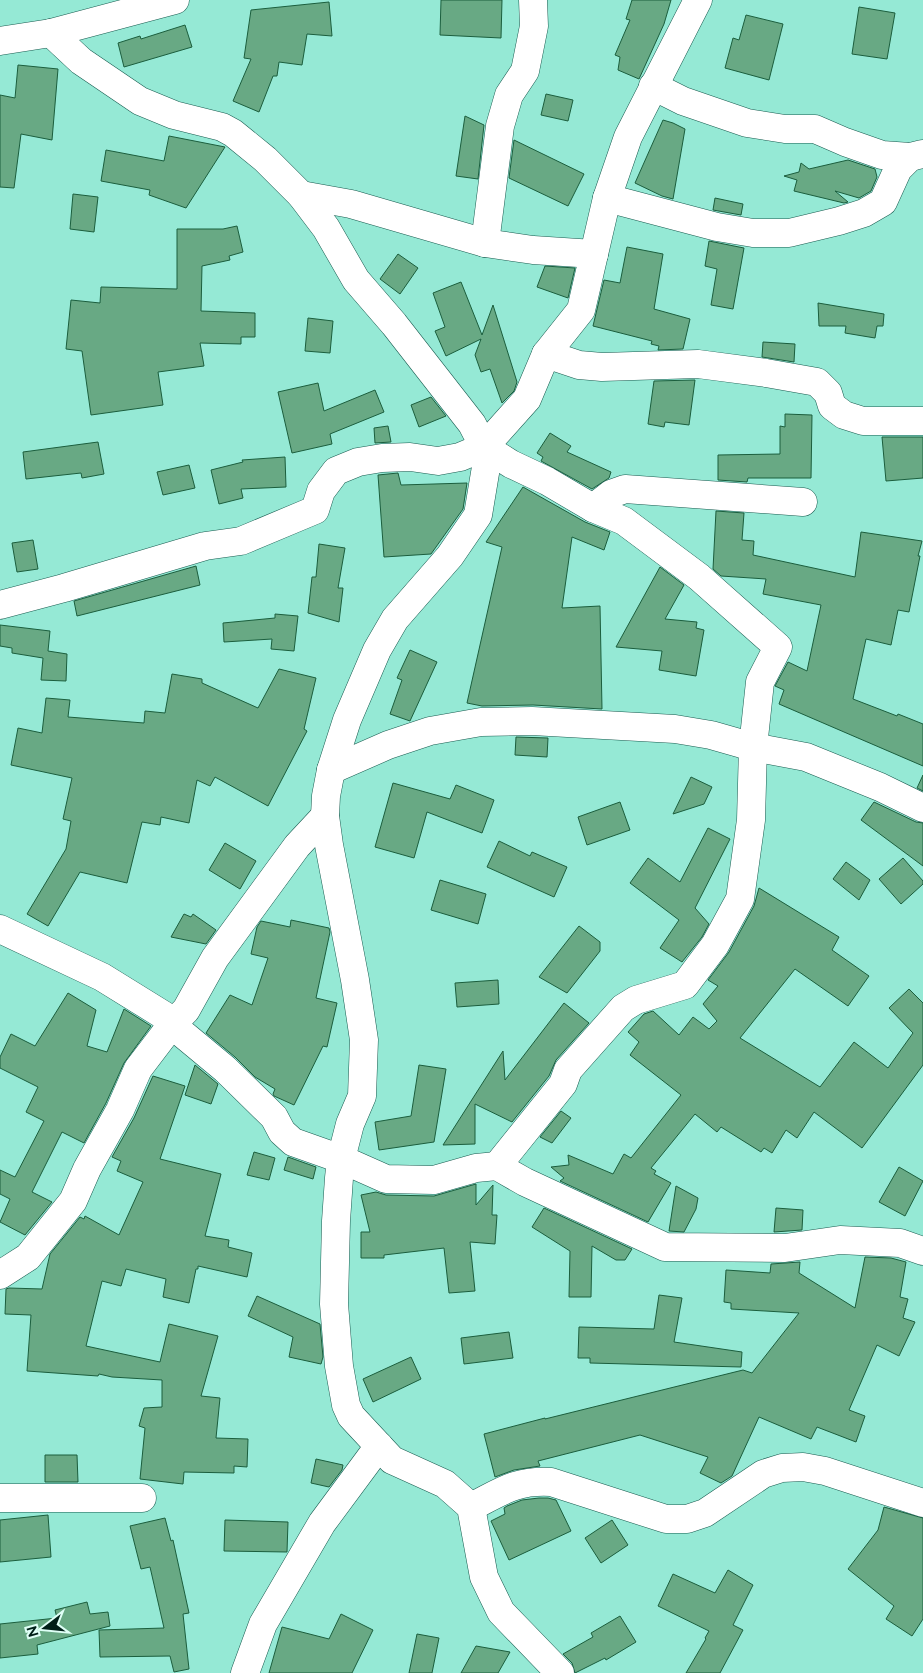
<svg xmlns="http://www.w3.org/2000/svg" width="923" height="1673" font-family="Raleway,sans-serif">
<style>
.building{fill:#68a984;stroke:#1b5e3d}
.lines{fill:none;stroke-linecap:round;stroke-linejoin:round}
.street-casing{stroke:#195c50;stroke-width:29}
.secondary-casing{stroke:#195c50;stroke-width:29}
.street{stroke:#fff;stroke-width:28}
.secondary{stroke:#fff;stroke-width:28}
</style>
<rect width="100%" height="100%" fill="#95e9d5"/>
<g class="building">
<path d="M441,0H502L501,38L440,35Z"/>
<path d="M632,0H671L664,24L639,79L618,70L620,57L615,55L630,20L626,19Z"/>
<path d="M329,2L332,36L307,34L302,65L279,62L277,76H273L259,112L233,101L251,59L244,58L251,10Z"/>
<path d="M859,7L895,13L887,59L852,54Z"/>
<path d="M746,15L783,24L769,80L725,68L733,38L739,40Z"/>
<path d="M185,25L192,47L124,67L118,43L140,36L141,39Z"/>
<path d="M18,65L58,69L52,140L21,134L14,188L0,187V95L15,98Z"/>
<path d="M546,94L573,100L568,121L541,115Z"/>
<path d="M465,116L484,125L478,179L456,176Z"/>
<path d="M663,120L673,123L685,129L673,199L662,196L635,183Z"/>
<path d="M169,136L225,147L186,208L149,195L150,190L101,181L106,150L164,161Z"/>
<path d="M514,140L584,174L568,206L509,178Z"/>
<path d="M848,160L875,169L877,177L871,191L859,198L835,191L848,202L844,203L794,191L797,180L784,176L799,172L801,163L809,169Z"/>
<path d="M73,194L98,197L94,232L70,229Z"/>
<path d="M715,198L743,204L741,215L713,210Z"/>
<path d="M237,226L243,252L229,256L230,260L202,266L201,311L255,313V337H241V344L200,343L204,366L158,372L163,405L91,415L82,351L66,349L71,300L100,303L101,287L177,289V229H223Z"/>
<path d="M709,241L744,248L733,309L711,305L717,269L705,266Z"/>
<path d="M627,247L663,254L654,309L690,319L683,349L658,350L659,346L651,344L652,341L593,326L604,280L620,283Z"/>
<path d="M398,254L418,268L400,294L380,279Z"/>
<path d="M545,266L575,268L568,298L537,287Z"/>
<path d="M461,282L482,335L493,305L517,382L514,391L502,403L490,369L481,372L475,355L481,339L446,356L435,331L445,327L433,293Z"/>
<path d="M818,303L884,314L883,326H877L875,338L845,333L846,326H819Z"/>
<path d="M308,318L333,321L330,353L305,351Z"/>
<path d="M763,342L795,344L794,362L762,357Z"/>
<path d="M695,380L689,425L665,422L664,427L648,424L654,381Z"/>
<path d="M318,383L324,411L375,390L384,412L330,434L332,444L292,453L278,392Z"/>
<path d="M431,397L446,416L419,427L411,405Z"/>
<path d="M785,414L812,415L811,478H748L747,482L718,480V455L780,454V426L785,427Z"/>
<path d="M388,426L391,442L375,443L374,428Z"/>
<path d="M550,433L571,446L567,452L611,472L609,478L592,489L541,461L543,457L537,453Z"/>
<path d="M882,437H923V478L886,481Z"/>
<path d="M98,442L104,474L82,478L81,473L26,479L23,452Z"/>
<path d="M285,457L286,487L241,489L243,498L219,504L211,470L243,462L242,460Z"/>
<path d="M189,465L195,488L163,495L157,472Z"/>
<path d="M398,473L401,485L467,483L463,509L431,554L384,557L378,475Z"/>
<path d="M523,487L585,522L610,532L604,550L572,537L562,608L600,606L602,709L533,705L482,706L467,703L502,547L486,542Z"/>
<path d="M716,511L744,513L742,540L754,541L753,555L855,577L861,532L922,541L918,556H920L909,612L898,610L891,645L866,639L853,699L897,716L898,714L923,724V766L779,704L784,690L775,686L788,662L807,671L821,605L763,594L766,579L721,576L713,569Z"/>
<path d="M33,540L38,569L17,572L12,543Z"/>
<path d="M319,544L345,548L338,588H343L339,622L308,613L312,577H316Z"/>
<path d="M196,566L200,585L77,616L74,601Z"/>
<path d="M660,567L684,585L665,619L697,622L696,628L704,630L696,676L659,670L662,651L616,647Z"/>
<path d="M275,614L298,616L294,651L271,649L272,639L224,642L223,623L275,618Z"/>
<path d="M0,625L50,631L48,651L67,654L66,681L41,680L43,658L12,653V648L0,646Z"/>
<path d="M410,650L437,662L410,721L390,714L402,680L397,678Z"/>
<path d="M279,669L316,678L304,729L307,731L268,806L215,777L210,786L197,780L189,823L161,817L160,825L142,822L127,883L80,872L48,926L27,914L66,849L71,821L63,819L72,778L11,765L18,728L42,733L46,698L70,700L68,717L144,723L145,711L165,713L172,674L202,679V683L258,708Z"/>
<path d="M516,737L548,738L547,757L515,755Z"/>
<path d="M923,775V791L917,788Z"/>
<path d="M691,777L712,787L704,804L673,814Z"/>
<path d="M393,783L450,799L456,785L494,800L482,833L427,812L414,858L375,847Z"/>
<path d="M620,802L630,830L587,845L578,817Z"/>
<path d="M874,802L916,822L923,823V866L861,820Z"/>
<path d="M708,828L730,839L695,908L709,924L702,937L682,962L660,948L679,920L630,883L648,858L680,882Z"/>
<path d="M499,841L530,856L532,852L567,867L554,897L487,867Z"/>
<path d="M225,843L256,861L240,889L209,870Z"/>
<path d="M903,858L923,881V884L901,904L879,879Z"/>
<path d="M846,862L870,880L859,900L833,879Z"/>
<path d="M440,880L486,894L478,924L431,910Z"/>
<path d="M759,888L839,937L832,950L869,976L848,1006L795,969L740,1038L820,1087L854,1042L888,1068L913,1033L889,1008L909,989L923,1003V1065L862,1148L814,1112L797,1138L786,1130L772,1153L764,1148L761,1152L721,1127L717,1132L695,1114L651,1168L656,1171L654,1174L671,1183L648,1222L560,1181L564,1178L551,1167L569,1165L568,1155L613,1174L624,1154L631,1158L681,1095L630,1055L639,1042L628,1032L644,1014L653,1011L679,1035L693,1017L709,1029L717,1021L703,1004L718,986L708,980L729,952L754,906Z"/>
<path d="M184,914L191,917L193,914L216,930L206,944L171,937Z"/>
<path d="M291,920L329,928L330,932L316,998L337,1003L327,1047L323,1046L294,1105L274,1096L273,1094L275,1089L255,1077L235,1057L206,1033L230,995L252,1005L268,958L251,954L257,927L261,921L290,927Z"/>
<path d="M579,926L600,942V951L567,993L539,977Z"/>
<path d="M498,980L499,1004L457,1007L455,983Z"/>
<path d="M68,993L96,1010L87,1046L107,1052L124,1009L151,1026L124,1063L106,1103L84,1143L62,1132L32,1192L52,1202L25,1235L0,1222L10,1199L0,1194V1170L15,1177L44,1121L26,1112L38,1087L0,1068V1057L11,1034L35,1046Z"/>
<path d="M564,1003L589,1023L556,1060L549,1076L512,1122L475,1104V1144L443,1145L503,1051L505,1080Z"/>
<path d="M195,1065L218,1084L211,1104L185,1095Z"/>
<path d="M419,1065L446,1069L434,1142L379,1150L375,1122L411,1116Z"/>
<path d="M153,1076L185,1086L160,1159L221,1174L205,1236L229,1240L228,1247L252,1253L247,1277L198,1266V1269H196L189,1303L163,1297L166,1279L126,1269L121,1286L102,1281L86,1346L160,1362L169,1324L218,1336L201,1396L220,1398L216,1438L248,1439L247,1467L234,1466V1473L184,1472L183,1484L140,1479L145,1428L139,1426L144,1408L162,1407V1380L112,1377L99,1374L98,1376L27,1371L31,1315L5,1314L6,1289L9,1288L42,1289L50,1254L80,1217L84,1219L85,1216L119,1235L143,1182L117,1171L121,1161L112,1157L134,1118Z"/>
<path d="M561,1111L571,1118L552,1143L540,1137Z"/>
<path d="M254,1152L275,1158L269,1180L247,1175Z"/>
<path d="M288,1157L316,1167L313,1179L284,1170Z"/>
<path d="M899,1167L923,1181L905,1216L879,1202Z"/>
<path d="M476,1184V1205L493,1185L492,1215H497L495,1244L470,1242L475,1291L449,1293L444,1248L384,1255V1258H361V1232H370L361,1195L376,1192L386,1195L434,1196Z"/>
<path d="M676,1186L698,1198L696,1209L684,1232L669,1231Z"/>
<path d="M544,1208L632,1249L625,1260H616L592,1246L591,1297H569L570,1251L532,1227Z"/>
<path d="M776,1208L803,1210L802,1230L774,1232Z"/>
<path d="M865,1257L891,1258L906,1262L900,1297L908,1299L903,1318L915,1322L899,1356L877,1345L849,1410L865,1416L856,1442L817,1427L811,1439L759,1417L732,1476L721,1483L700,1473L708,1457L640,1435L538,1461L540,1466L514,1470L495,1477L484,1434L545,1418V1419L743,1370L752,1373L799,1313L731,1309V1303L724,1302L726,1270L770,1273L771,1264L800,1262L799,1273L855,1308Z"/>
<path d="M659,1295L682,1298L674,1342L742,1352L741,1367L590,1363V1358H578L579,1327L654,1329Z"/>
<path d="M257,1296L320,1324L323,1357L321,1364L289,1357L293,1337L248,1316Z"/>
<path d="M509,1332L513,1358L464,1364L461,1338Z"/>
<path d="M411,1357L421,1379L373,1402L363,1379Z"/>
<path d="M45,1455H77L78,1482H45Z"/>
<path d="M316,1459L343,1465L342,1470L329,1487L311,1483Z"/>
<path d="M539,1498H548L556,1500L571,1531L509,1560L491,1521L505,1514L504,1508L507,1506L522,1500Z"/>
<path d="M884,1507L923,1518V1619L912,1636L886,1619L894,1606L848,1569L878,1530Z"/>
<path d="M48,1515L51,1557L0,1562V1520Z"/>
<path d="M165,1518L171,1541L173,1540L189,1613L183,1614L189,1669L174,1672L170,1656L100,1657L99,1630L164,1628L150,1567L141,1569L130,1526Z"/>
<path d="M225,1520L288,1522L287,1552L224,1551Z"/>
<path d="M612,1520L628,1545L601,1563L585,1538Z"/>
<path d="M728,1570L753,1585L733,1625L743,1630L720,1673H686L706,1639L705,1638L709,1631L658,1606L673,1574L715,1593Z"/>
<path d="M87,1602L90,1614L108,1612L110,1626L37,1645L38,1654L0,1658V1624L57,1618L55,1610Z"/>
<path d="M341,1614L373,1630L352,1673H269L282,1627L329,1639Z"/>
<path d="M620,1616L636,1642L606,1660L605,1658L575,1673L572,1663L563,1654L593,1637L591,1633Z"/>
<path d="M417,1634L439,1638L432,1673H409Z"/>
<path d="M476,1646L510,1652L498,1673H461Z"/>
</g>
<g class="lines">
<defs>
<g id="street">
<path d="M51,33L81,61L140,101L174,115L222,127L233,133L265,159L301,195L326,228L356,280L394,324L472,424L484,447L486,467L478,515L450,556L395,619L377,650L347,720L331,770L326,796L325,816L329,845L355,980L364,1040L362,1096L350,1124L341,1159L339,1178L336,1221L334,1304L339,1366L346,1405L351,1416L392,1460L445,1484L471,1507L484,1577L501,1612L560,1673"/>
<path d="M653,86L683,101L747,123L785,129H815L845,142L882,155L910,157L922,154"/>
<path d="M301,195L351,204L485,243L533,250L594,254"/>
<path d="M607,198L717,227L753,233H789L839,221L864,213L883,202L898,169L910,157"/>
<path d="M485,243L500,126L509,95L525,71L534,26L533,0"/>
<path d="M546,354L579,365L602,367L698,364L766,373L817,382L828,393L832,406L844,415L863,421H923"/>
<path d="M484,447L511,464L547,481L593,508L624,521L699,577L778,647L760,682L753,747L751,820L740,899L715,945L685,985L636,1000L623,1008L568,1070L563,1084L497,1166"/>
<path d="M593,508L611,494L625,489L803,502"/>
<path d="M0,605L64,588L205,546L241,541L315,510L321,491L336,471L358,462L382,458L410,457L438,461L460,457L484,447L527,399L546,354L581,310L607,198L628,137L698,0"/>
<path d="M331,770L388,745L430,731L481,722L532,721L675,729L711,735L753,747L806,757L880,787L923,808"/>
<path d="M0,929L102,977L165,1016L173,1023L178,1030L225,1069L274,1117L282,1132L293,1142L341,1159L386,1179L434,1180L476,1168L497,1166L525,1182L665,1247L785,1248L840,1240L900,1243L923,1251"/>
<path d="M0,1275L28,1257L73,1201L87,1169L120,1110L138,1069L173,1023L186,1010L215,958L297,846L325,816"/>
<path d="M0,1498H142"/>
<path d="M471,1507C501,1492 515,1480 551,1482L666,1519H687L705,1513L763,1474L782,1468L803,1467L825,1471L923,1503"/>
<path d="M245,1673L263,1624L322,1523L379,1446"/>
</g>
<path id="secondary" d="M0,41L51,33L175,0"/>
</defs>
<use href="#street" class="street-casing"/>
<use href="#secondary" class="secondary-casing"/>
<use href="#street" class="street"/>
<use href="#secondary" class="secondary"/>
</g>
<g transform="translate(45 1628) rotate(254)" stroke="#dffff6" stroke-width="4" paint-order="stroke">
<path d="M0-4L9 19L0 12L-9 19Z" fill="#001f18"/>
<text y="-8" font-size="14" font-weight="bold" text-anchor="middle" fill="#001f18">N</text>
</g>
</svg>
